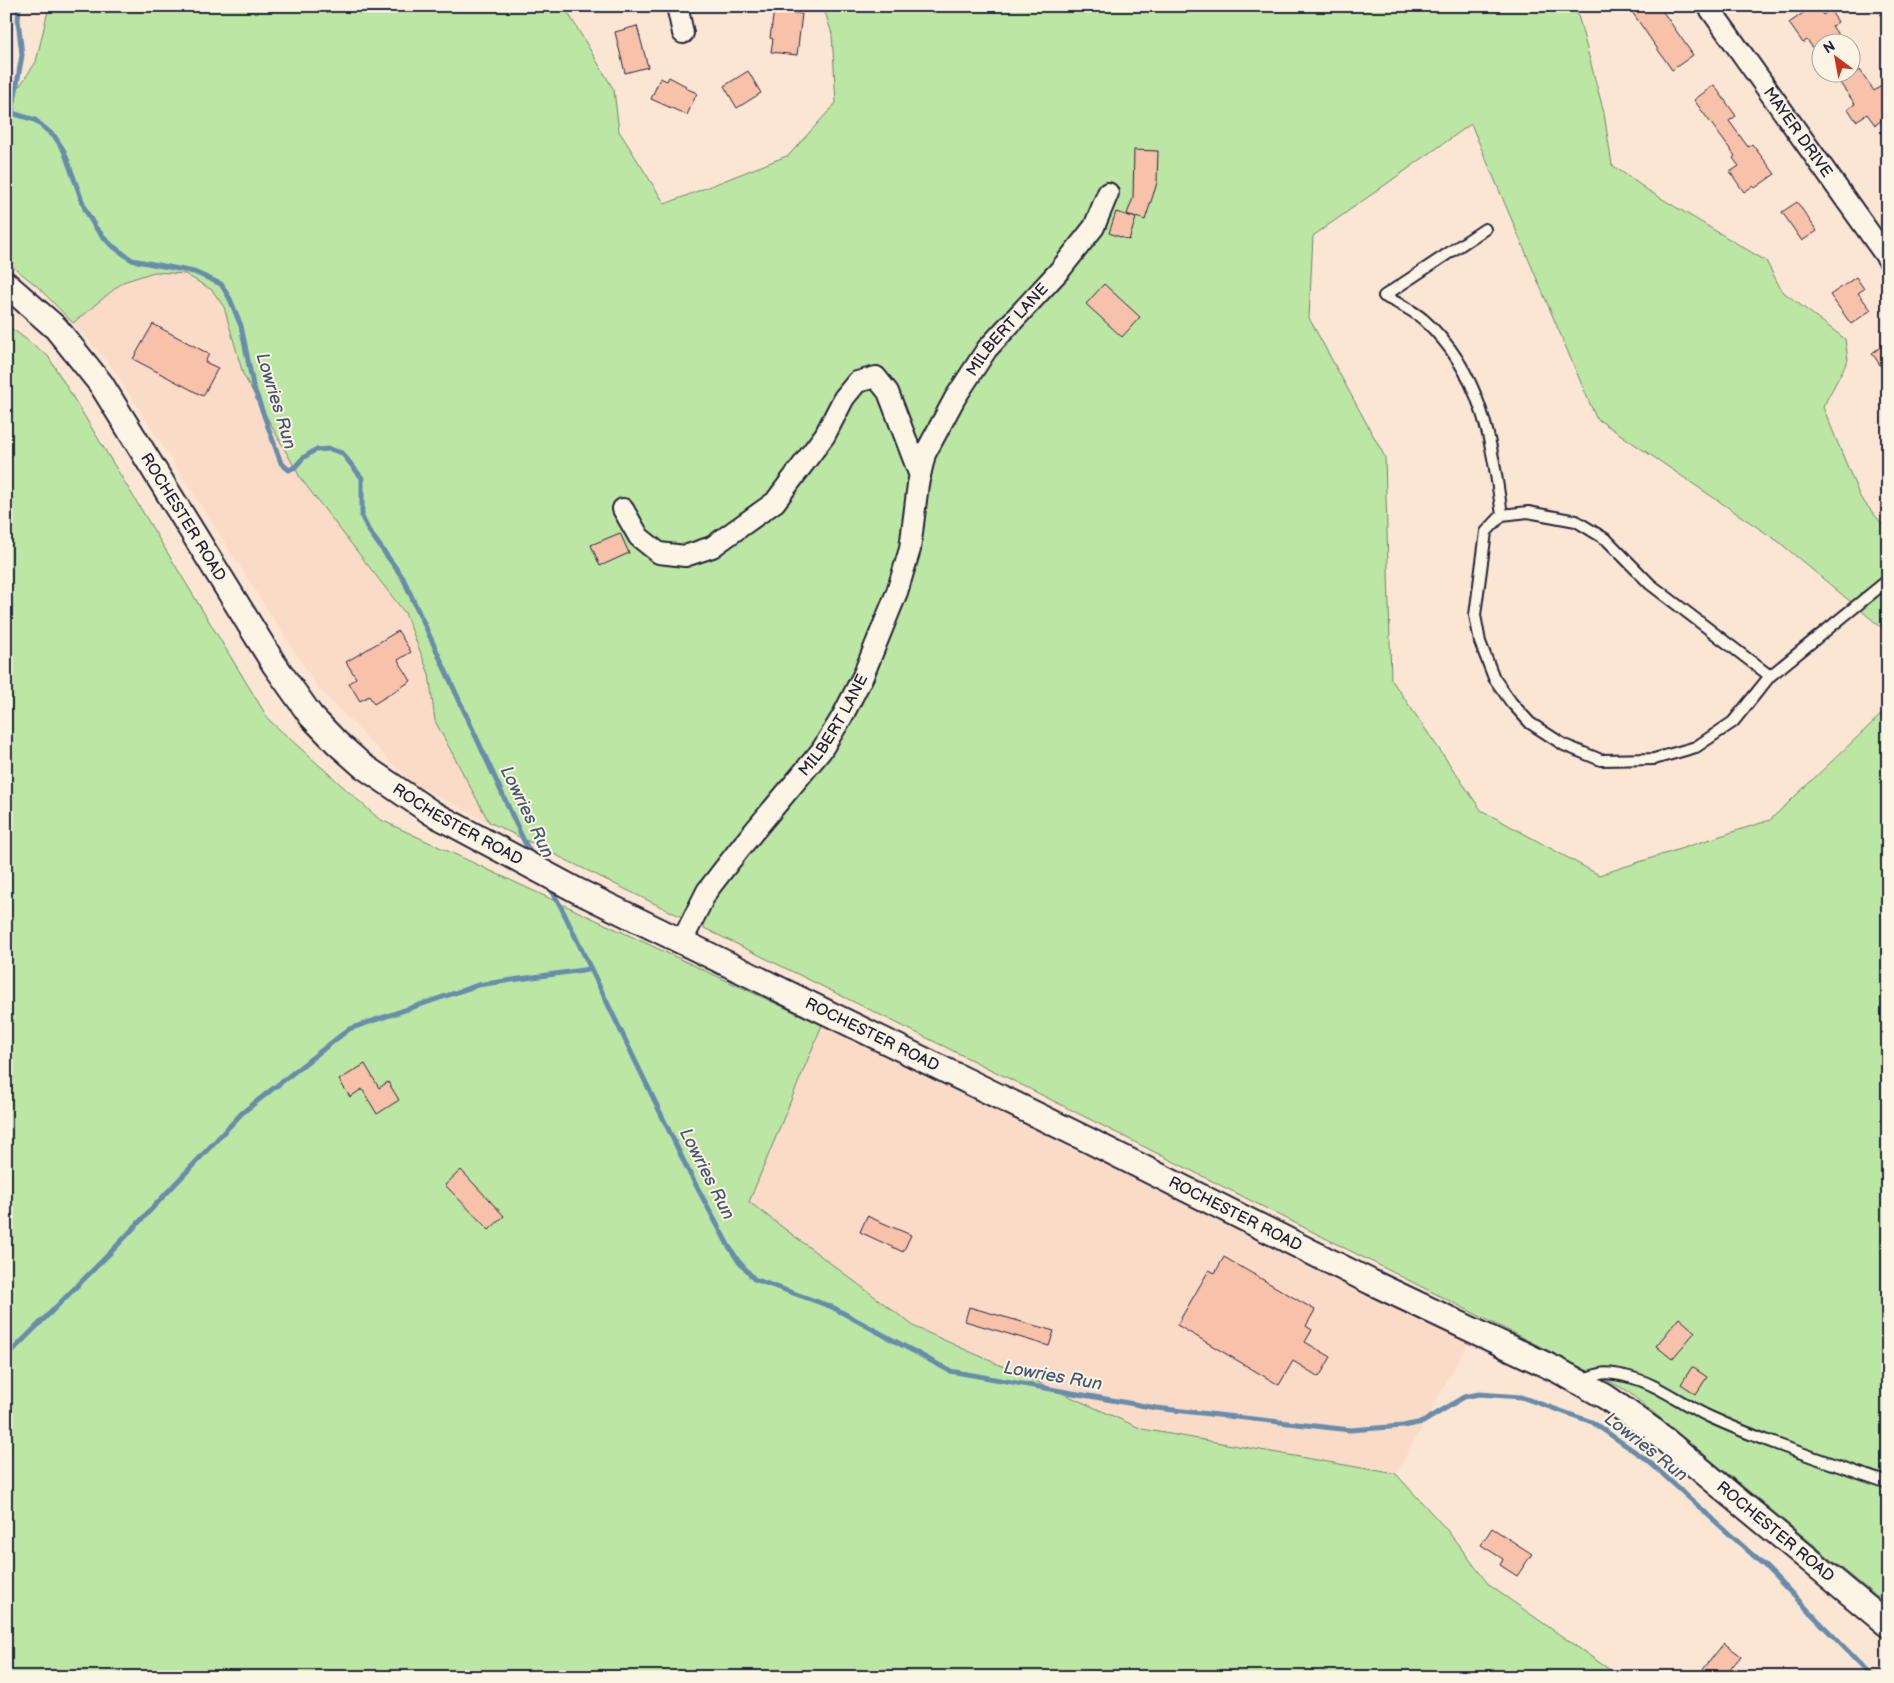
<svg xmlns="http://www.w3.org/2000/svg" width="1894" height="1683" font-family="'Balsamiq Sans',sans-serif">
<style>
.built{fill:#fadbc7}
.green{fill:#bce6a3;stroke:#6f846f}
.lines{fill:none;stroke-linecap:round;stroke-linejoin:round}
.stream{stroke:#678cab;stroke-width:5}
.building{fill:#f8c2aa;stroke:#22223b}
.service-casing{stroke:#22223b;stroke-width:14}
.minor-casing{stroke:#22223b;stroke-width:24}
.tertiary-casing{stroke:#22223b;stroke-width:28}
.service{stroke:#fcf5e5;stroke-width:10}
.minor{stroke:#fcf5e5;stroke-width:20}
.tertiary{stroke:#fcf5e5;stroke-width:24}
.labels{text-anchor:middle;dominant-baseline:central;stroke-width:4;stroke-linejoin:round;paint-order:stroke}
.street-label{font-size:16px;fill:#22223b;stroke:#fcf5e5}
.water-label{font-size:18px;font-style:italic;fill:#445773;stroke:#fcf5e5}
</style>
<rect width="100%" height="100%" fill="#fbe6d3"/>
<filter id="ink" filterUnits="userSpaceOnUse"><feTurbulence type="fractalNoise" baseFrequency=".02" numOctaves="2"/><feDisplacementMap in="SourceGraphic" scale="10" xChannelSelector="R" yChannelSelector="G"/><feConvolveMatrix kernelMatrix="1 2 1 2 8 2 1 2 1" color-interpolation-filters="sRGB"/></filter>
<g filter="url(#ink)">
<g class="built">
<path d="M154,272L185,274L212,290L224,306L243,374L301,479L405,613L429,674L435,721L489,822L412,783L318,688L112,367L73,323L123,282Z"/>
<path d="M822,1025L938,1079L1468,1343L1396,1474L1142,1429L915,1327L748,1202Z"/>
</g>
<g class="green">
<path d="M49,6H564L614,90L619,131L665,204L789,155L836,103L832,34L823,6H1570L1578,15L1604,113L1612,165L1649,191L1766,261L1782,291L1845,339L1848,360L1823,407L1860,497L1888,531V633L1779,542L1596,418L1471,124L1313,236L1309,318L1385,457L1391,679L1481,810L1599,875L1770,820L1888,708V1606L1626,1390L1000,1074L489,822L435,721L429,674L405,613L301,479L243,374L224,307L212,290L185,274L154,272L123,282L73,323L38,287L6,261V106L36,62Z"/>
<path d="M6,324L48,356L269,720L379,819L822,1025L749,1202L915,1327L1142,1429L1396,1474L1447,1530L1489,1585L1620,1677H6Z"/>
</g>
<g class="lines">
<g class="stream">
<path d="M6,113H12L35,120L55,137L64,151L85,209L95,227L110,244L132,260L194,272L221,284L230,299L241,326L253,385L281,463L289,470L295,467L303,458L315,450L330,449L342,453L362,478V517L369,531L403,578L524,841L533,857"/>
<path d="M12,113L22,55L18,20L19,6"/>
<path d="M549,886L561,907L689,1172L728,1245L739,1262L754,1279L832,1307L950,1371L1156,1408L1350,1430L1403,1426L1423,1422L1464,1397L1479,1394L1521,1397L1592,1422L1647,1460L1765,1566L1873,1677"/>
<path d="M6,1354L13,1350L111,1252L242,1113L349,1029L478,985L590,969"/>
</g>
</g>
<g class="building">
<path d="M1628,6H1659L1693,55L1672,70Z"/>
<path d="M1813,6H1817L1823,15L1830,10L1838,22L1832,26L1843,42H1822V60L1807,40L1803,43L1789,23Z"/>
<path d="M774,10L802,14L797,55L771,52L773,39L770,38Z"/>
<path d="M637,26L648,67L625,73L615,32Z"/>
<path d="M1860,70L1874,91L1881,86L1888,96V116L1875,125L1867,114L1856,121L1848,109L1855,104L1840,83Z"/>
<path d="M748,71L761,93L737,108L724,86Z"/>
<path d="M669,77L686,86L685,88L697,93L687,115L651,99L660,78L667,81Z"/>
<path d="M1714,85L1736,116L1729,121L1748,147L1752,144L1775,174L1755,188L1753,186L1744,192L1730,172L1739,166L1733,158L1735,156L1694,100Z"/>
<path d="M1134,150L1158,151L1157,183L1145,220L1127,214L1133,198Z"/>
<path d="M1797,202L1817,231L1802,241L1782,212Z"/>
<path d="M1116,212L1136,218L1129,240L1109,233Z"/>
<path d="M1856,277L1864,289L1858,293L1871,310L1851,324L1830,295Z"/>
<path d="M1104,284L1140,317L1122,337L1086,304Z"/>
<path d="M153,324L209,354L205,362L218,368L203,396L133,359Z"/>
<path d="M1888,342V377L1872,353Z"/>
<path d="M620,533L629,553L600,566L591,545Z"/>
<path d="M398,631L411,652L398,660L411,681L374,704L369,696L360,701L349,683L356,678L346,662Z"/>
<path d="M365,1064L379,1088L388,1082L399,1100L377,1114L362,1089L350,1097L339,1080Z"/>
<path d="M461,1170L504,1216L489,1230L445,1185Z"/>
<path d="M867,1216L911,1235L903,1252L860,1232Z"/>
<path d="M1224,1257L1315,1310L1306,1326L1312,1330L1305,1342L1331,1357L1319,1377L1293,1361L1279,1385L1177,1325L1209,1270L1215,1273Z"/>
<path d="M969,1307L1054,1331L1049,1346L965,1321Z"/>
<path d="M1679,1318L1695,1332L1672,1359L1656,1346Z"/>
<path d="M1692,1367L1707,1377L1696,1394L1681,1384Z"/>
<path d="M1492,1528L1532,1554L1517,1576L1500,1565L1503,1559L1481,1545Z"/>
<path d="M1724,1643L1741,1656L1724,1677H1697Z"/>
</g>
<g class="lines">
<defs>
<g id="service">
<path d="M1485,229L1384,296C1397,303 1413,310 1424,320C1482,372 1492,443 1502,515"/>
<path d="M1770,676L1733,722L1696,747L1654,759L1601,760L1564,745L1530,723L1511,702L1494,678L1480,642L1475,615L1486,532L1502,515L1528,512L1576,521L1607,540L1650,584L1770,676L1888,580"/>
<path d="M1581,1380C1600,1373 1604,1371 1625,1376C1656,1382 1681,1404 1710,1417C1767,1443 1828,1462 1888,1483"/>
</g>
<g id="minor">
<path d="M677,6L683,33"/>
<path id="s1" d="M1708,6L1888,259"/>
<path d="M623,509L639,537L659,553L685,556L712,547L775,502L825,435L844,398L857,382L876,377L888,392L920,476"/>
<path id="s2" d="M682,941L707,891L741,847L821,751L842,717L863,676L897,592L910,549L918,484L925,454L955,398L987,349L1060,270L1094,227L1108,193"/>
</g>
<g id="tertiary">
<path id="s3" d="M6,284L56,328L101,384L274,664L311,716L337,743L363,766L432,813L576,890L1084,1138L1371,1282L1559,1371L1606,1397L1654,1431L1888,1625"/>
</g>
</defs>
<use href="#service" class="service-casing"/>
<use href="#minor" class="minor-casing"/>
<use href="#tertiary" class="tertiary-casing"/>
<use href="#service" class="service"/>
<use href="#minor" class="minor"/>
<use href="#tertiary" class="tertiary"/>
</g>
</g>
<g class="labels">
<g class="street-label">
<text stroke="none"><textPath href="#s1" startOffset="155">MAYER DRIVE</textPath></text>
<text stroke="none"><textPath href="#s2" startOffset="704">MILBERT LANE</textPath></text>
<text stroke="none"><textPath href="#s3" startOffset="295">ROCHESTER ROAD</textPath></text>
<text stroke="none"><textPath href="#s2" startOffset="265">MILBERT LANE</textPath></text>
<text stroke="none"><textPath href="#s3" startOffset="715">ROCHESTER ROAD</textPath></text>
<text stroke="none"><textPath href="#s3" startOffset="1180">ROCHESTER ROAD</textPath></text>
<text stroke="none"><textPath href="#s3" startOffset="1585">ROCHESTER ROAD</textPath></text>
<text stroke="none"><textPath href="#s3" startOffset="2215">ROCHESTER ROAD</textPath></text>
</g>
<g class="water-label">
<text transform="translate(276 401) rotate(73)">Lowries Run</text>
<text transform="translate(527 812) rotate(64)">Lowries Run</text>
<text transform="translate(707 1174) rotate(63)">Lowries Run</text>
<text transform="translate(1053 1376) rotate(10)">Lowries Run</text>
<text transform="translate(1646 1447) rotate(38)">Lowries Run</text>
</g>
</g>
<rect width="1894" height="1683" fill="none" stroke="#fcf5e5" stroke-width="25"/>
<rect x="12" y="12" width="1869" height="1658" fill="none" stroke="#22223b" stroke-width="2" filter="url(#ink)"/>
<g transform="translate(1836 58) rotate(328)"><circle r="24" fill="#fcf5e5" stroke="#a5a1a1"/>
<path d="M0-4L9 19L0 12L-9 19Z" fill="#c8321e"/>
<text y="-8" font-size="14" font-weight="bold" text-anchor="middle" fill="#22223b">N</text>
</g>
</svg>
